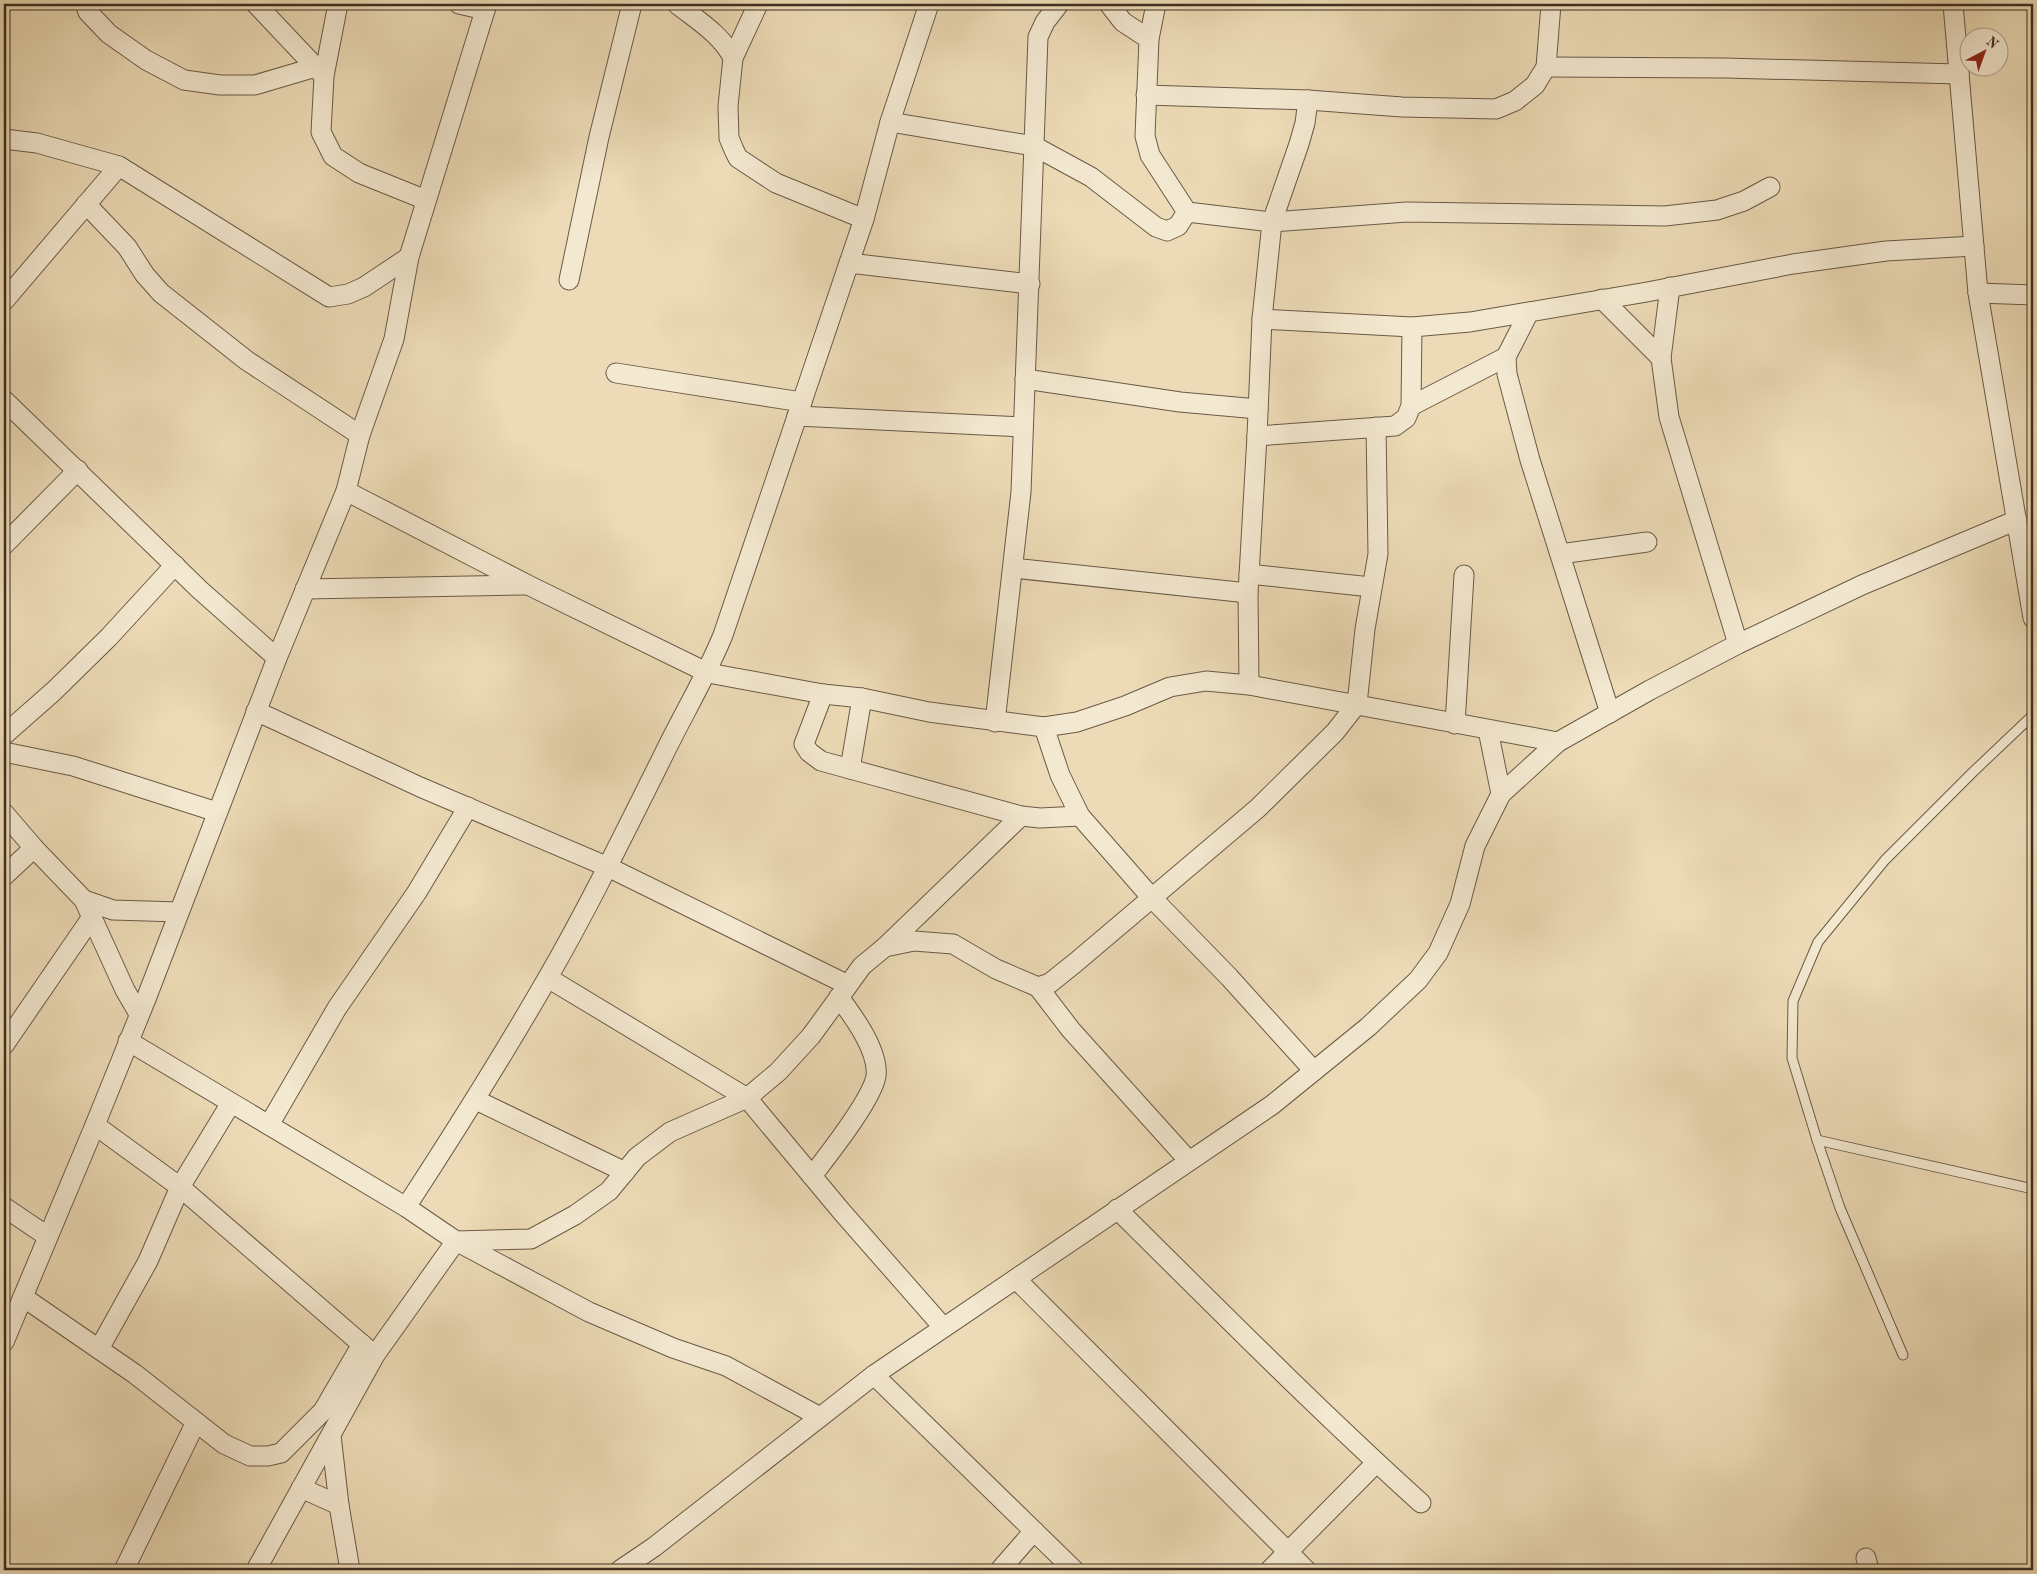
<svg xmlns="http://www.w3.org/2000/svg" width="2037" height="1574" font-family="'Old Standard TT',serif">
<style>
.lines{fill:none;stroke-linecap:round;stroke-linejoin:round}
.lane-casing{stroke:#6a5a47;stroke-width:11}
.street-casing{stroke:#6a5a47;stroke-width:21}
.lane{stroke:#f3e8d0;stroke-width:9}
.street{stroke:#f3e8d0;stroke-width:19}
</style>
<rect width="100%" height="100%" fill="#ecdbb6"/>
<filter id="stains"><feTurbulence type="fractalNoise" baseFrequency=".004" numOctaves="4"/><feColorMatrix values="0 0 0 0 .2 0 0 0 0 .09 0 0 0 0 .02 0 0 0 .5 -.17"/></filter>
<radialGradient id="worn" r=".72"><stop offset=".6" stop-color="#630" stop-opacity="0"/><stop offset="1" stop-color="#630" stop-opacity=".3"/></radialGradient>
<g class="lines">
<defs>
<g id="lane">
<path d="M1817,1140L2033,1189"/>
<path d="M1903,1355L1840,1208L1817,1140L1792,1058L1793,1001L1818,942L1885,860L1973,772L2033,715"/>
</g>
<g id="street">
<path d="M85,4L88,12L109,34L146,60L184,80L220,85H255L316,67"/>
<path d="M256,4L323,75"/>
<path d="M338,4L324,76L321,132L333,156L359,173L426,200"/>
<path d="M459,4L485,10"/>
<path d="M677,4C697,20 722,35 733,58"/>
<path d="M758,4L733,58L728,106L729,138L734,150L738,158L776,183L864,219"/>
<path d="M1109,4L1123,22L1149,39"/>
<path d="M1156,4L1149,39L1145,136L1150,155L1187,212L1272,222L1407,212L1665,216L1717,210L1744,201L1770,187"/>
<path d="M1953,4L1978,293L2033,618"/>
<path d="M1546,67L1725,68L1959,74"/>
<path d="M1146,95L1308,100L1402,107L1496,109L1515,101L1535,85L1546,67L1551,4"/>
<path d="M890,122L1034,146L1091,177L1156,227L1167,231L1178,226L1187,212"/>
<path d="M4,139L37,143L119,166"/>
<path d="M86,204L127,247L145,275L161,293L246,360L360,435"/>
<path d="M849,263L1030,284"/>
<path d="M569,280L599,137L632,4"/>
<path d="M1670,287L1661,358L1669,417L1738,644"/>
<path d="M1978,293L2033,295"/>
<path d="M1602,299L1661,358"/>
<path d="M4,301L119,166L329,297L348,294L364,287L409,257"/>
<path d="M1529,312L1506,357L1507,374L1530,460L1610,713"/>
<path d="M1262,319L1412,327L1470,322L1647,292L1793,264L1886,251L1974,246"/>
<path d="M616,373L802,402"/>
<path d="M1025,379L1180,402L1258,409"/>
<path d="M4,400L200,590L277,658"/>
<path d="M1411,406L1506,357"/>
<path d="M797,416L1022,427"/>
<path d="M1257,436L1395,426L1406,418L1411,406L1412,327"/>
<path d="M346,491L528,585L708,673L823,694L862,698L929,712L1044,727L1077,722L1125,706L1170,687L1206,681L1249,685L1558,742"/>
<path d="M4,545L78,470"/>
<path d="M1560,554L1647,542"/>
<path d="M1013,568L1248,593"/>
<path d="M1249,574L1371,587"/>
<path d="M305,589L525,585"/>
<path d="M1249,685L1248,593L1257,436L1262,319L1272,222L1299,144L1305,123L1308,100"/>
<path d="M823,694L804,744L809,752L821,761L1021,816L1040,818L1080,816"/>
<path d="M256,711L420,787L608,867L848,985"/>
<path d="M995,722L1021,492L1038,37L1045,22L1059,4"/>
<path d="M1455,724L1464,575"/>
<path d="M1044,727L1060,775L1080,816L1151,897L1229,977L1314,1071"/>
<path d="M1488,730L1501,794"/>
<path d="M4,735L54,691L109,637L175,565"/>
<path d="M4,752L73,766L217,812"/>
<path d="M850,769L862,698"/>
<path d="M4,813L34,848L84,900L125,990L139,1014"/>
<path d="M4,876L34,848"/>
<path d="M84,900L113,910L179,912"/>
<path d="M885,947L1021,816"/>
<path d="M548,978L747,1098L842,1212L943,1327"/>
<path d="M1038,987L1050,983L1075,963L1258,808L1335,732L1357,704L1365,629L1378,554L1376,427"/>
<path d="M128,1041L406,1207L456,1241L589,1312L673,1348L726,1366L820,1417"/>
<path d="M4,1045L92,917"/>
<path d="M476,1100L625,1172"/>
<path d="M95,1125L180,1187L372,1353"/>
<path d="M269,1125L337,1008L417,892L468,807"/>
<path d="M812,1176C828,1155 872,1100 876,1076C879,1051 853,1016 839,997"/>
<path d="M4,1207L47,1236"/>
<path d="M406,1207C455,1132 502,1057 547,979C588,908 624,834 661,760C681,718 705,679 723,635L849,263L864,219L890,122L929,4"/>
<path d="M1117,1209C1217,1308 1316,1408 1421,1503"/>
<path d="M1016,1279L1306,1570"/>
<path d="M23,1297L135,1374L224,1444L250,1456H268L281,1453L323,1411L362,1344"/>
<path d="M4,1342L95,1125L146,999L277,658L346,491L360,435L394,339L409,257L487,4"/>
<path d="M99,1349L148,1261L180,1187L231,1103"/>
<path d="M874,1375L1074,1570"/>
<path d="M331,1435L339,1505L350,1570"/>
<path d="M301,1488L339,1505"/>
<path d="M1866,1558L1869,1570"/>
<path d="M124,1570L196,1422"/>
<path d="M256,1570L375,1355L456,1241L531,1239L575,1215L609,1191L637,1157L670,1132L747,1098L778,1072L811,1036L862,966L885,947L914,941L953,944L996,969L1038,987L1071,1030L1189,1161"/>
<path d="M620,1570L654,1547L874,1375L1272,1105L1368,1027L1418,980L1438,953L1460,904L1475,846L1501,794L1558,742L1650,690L1738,644L1862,585L2017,520"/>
<path d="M1000,1570L1034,1531"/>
<path d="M1270,1570L1376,1463"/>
</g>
</defs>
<use href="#lane" class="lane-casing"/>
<use href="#street" class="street-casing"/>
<use href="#lane" class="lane"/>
<use href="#street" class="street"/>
</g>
<rect width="2037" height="1574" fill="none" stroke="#ecdbb6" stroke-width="20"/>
<rect x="5" y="5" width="2027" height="1564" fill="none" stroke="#3e2f22" stroke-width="2.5"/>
<rect x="10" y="10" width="2017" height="1554" fill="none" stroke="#3e2f22"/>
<g transform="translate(1984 52) rotate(41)"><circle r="24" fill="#f3e8d0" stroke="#ab9e8a"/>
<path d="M0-4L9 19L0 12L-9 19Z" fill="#8f2418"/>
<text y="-8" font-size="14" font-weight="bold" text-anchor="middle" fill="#3e2f22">N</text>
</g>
<rect width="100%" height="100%" filter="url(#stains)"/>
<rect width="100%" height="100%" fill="url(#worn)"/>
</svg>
